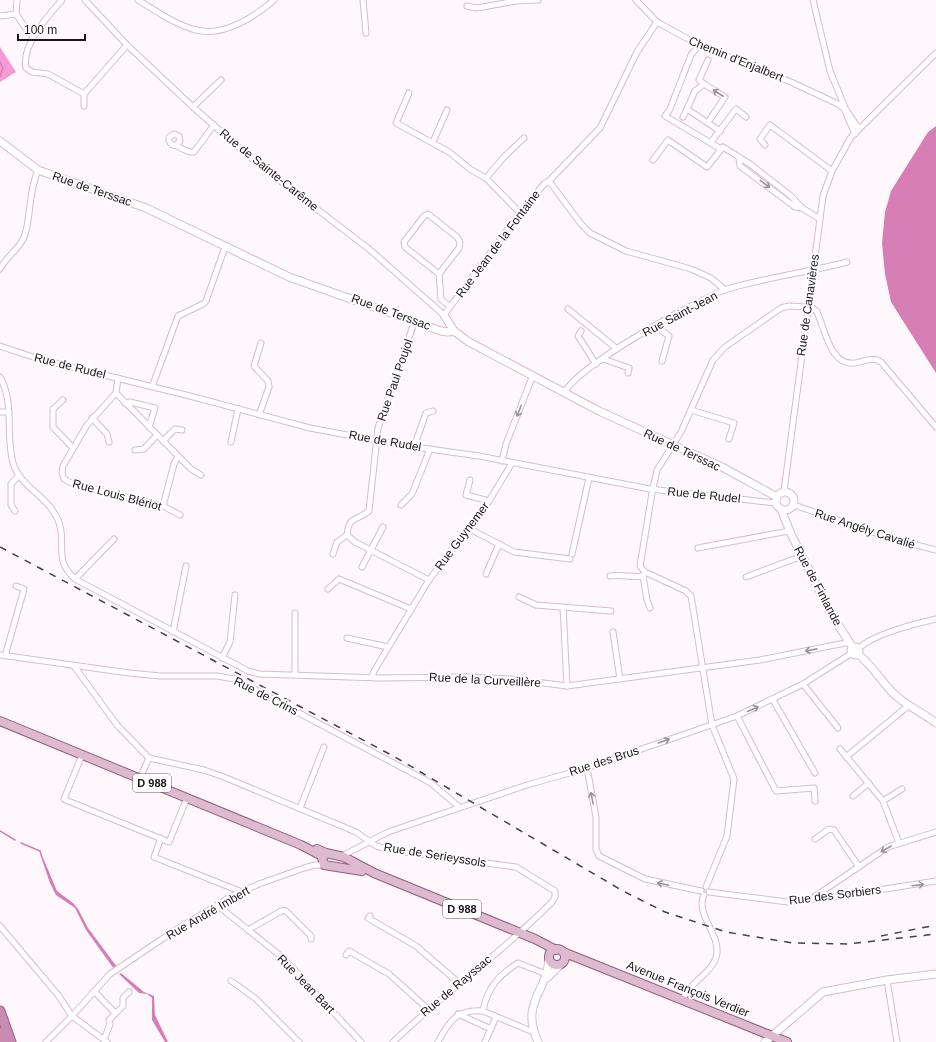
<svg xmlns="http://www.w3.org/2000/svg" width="936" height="1042" font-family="Helvetica,sans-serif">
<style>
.forest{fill:#f59ad2}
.water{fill:#d67eb5}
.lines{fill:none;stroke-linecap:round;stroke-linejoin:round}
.stream{stroke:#d67eb5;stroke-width:1.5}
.street-casing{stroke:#dabccd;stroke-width:7}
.secondary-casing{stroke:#dabccd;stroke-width:9}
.primary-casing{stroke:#8e617c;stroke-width:10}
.highway-casing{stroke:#8e617c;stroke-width:11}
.street{stroke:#fff;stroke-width:5}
.secondary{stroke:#fff;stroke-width:7}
.primary{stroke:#dfb9d0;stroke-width:8}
.highway{stroke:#ca8bb1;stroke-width:9}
.rail{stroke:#493f45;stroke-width:1.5;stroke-dasharray:7 7;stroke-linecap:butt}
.oneway{stroke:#9a9598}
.labels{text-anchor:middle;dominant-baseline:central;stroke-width:4;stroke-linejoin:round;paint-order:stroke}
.shield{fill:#fff;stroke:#625a5f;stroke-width:1}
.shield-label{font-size:11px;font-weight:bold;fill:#1e131a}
.street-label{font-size:12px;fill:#1e131a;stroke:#fff}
</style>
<rect width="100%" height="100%" fill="#fef7fb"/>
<path class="forest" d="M0,47L16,72L0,82Z"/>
<g class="water">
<path d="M936,126V373L891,302L885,274L882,243L885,212L891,191L928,132Z"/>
<path d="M41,853L57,891L73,903L78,909L88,928L117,967L114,969L86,930L75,908L56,895L50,883L40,854Z"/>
<path d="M121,973L144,992L154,996L155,1015L168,1042H165L152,1020V998L147,994L139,993L119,974Z"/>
</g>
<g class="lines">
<g class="stream">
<path d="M0,62L3,68L0,76"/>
<path d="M0,831L15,840"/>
<path d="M21,843L40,851L41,854"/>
</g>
<defs>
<g id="street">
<path d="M17,0L16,14L29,33L34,36"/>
<path d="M62,0C48,16 21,45 26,68L32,72L48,74L84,94V106"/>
<path d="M85,0L127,45L193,107L258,164L369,249L444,315L520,213L544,184L549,181L581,224L590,233L626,251L691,269L711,278L725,290"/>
<path d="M138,0C156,11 176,25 196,30C224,37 254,17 274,0"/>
<path d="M363,0L366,33"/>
<path d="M636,0L657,22L699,45L791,82L838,104L846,110L859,129"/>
<path d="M813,0L830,71L846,110"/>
<path d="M467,6L477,8L516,1L538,0"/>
<path d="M0,16L16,14"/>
<path d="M699,45L691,55L670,109L665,116L721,149"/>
<path d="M704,84L699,80L708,60"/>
<path d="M409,93L396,123L449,152L470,169L487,179L520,213"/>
<path d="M84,94L127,45"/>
<path d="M193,107L221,80"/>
<path d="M845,111L855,134"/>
<path d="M683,117L687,109"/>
<path d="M708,122L725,97L704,84L695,91L687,109L720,131"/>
<path d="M433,142L447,110"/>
<path d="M711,142L736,109L746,117"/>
<path d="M176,145L180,141L179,136L174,134L169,137V141L172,145C180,145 184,153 194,152L214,125"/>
<path d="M765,145L760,139L770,125L832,171"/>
<path d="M739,158L740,166L795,207L802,208"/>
<path d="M653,160L668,140L707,167L723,147L750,164L791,196L802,208L820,219"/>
<path d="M486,178L505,156L524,138"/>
<path d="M549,181L600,128L637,52L657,22"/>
<path d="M0,269C7,255 23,247 26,231C31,210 29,191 38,170"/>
<path d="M439,274L405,247L404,242L424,216L428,214L457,237L460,242L459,248L439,274L441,299L450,307"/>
<path d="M568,309L617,349"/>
<path d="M415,320L378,428L369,511C356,522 349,515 347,535L355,542L429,580"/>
<path d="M656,326L669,336L662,361"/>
<path d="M581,331L578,336L596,364"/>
<path d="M0,346L39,359L186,395L310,428L400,445L479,456L650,489L776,503"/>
<path d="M603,359L629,368L628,373"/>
<path d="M0,377C15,403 5,434 13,463C20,487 49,497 58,520C68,542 52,559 75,579L248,671L259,674L380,678L469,677L512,679L567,686L760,660L850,642"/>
<path d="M118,378L116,393L87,425L63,466L62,473L64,479L73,484L163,506L180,515"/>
<path d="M152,387L178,316L203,304L206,301L225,247"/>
<path d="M565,392C578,366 700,297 731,288C769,277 809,272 847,262"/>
<path d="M116,393L191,469L201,475"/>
<path d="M63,400L53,409V427L73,448"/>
<path d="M125,403L130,402L155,408L149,427"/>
<path d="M691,410L734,423L729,439"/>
<path d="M0,412H9"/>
<path d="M259,415L269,387L268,381L254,366L261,343"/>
<path d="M92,418L107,434L109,442"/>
<path d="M163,441L175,429L182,430"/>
<path d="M231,442L238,409"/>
<path d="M414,447L426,413L433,411"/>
<path d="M135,450L144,449L157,435"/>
<path d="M502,461L506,444L533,375"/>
<path d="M470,480L466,495L489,501"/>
<path d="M784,491L823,196L832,171L851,137L936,53"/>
<path d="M401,505L412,494L430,449"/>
<path d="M794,505L890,538L936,550"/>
<path d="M163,506L174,464L178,456"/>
<path d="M15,511L11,505V484L19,475"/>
<path d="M468,528L514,552L570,559"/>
<path d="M698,548L789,531"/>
<path d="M333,554L337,542L347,535"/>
<path d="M572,554L589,478"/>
<path d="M362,567L383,527"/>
<path d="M486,574L499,544"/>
<path d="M610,576C621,574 632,578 643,576L645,572"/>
<path d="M643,576L647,600L650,608"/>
<path d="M746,577L802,556"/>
<path d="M75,579L114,539"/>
<path d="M328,589L339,579L411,609"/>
<path d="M519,597L536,605L611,611"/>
<path d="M563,607L567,686"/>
<path d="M173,632L186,566"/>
<path d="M613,632L620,679"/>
<path d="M347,638L388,647"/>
<path d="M858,649C873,634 915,624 936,619"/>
<path d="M1,655L129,673L160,676H217L235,679L431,783L459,807"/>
<path d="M5,656L24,589L16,586"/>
<path d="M222,658L230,642L235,595"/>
<path d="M74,666L117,725L149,758L204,770L224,777L356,832L376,846L391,850L516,867L555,891V897L552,902C502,953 444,993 393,1042"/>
<path d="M295,674V613"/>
<path d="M372,677L374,671L429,580L489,501L512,463"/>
<path d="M803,684L838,728"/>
<path d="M773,700L815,773"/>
<path d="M737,716L776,791L814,788L815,801"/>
<path d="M840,749L883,801L899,843"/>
<path d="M82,755L64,799L68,801L169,842L187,798"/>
<path d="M846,757L908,706"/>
<path d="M587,768L596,817V849L599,856L645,879L701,891"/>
<path d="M140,778L149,758"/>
<path d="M853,796L869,783"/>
<path d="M883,801L902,789"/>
<path d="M300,808L324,747"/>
<path d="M161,838L154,857L242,892"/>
<path d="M815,839L829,829L834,830L859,867"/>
<path d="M342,856L388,832L527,785L587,768L737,716L803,684L852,653"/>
<path d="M706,887L727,836L734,779L712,725L691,596L686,591L645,572L640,566L652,493L657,470L681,432L713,360L725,347L781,308L789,306L805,307L813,308L817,312C826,332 831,371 860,362C868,359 874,358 881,362L936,427"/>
<path d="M709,892L788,902L828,898L936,881"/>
<path d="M811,899L888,847L936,832"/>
<path d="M217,905L282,957L361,1042"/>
<path d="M370,916L368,918L416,946L459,983"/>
<path d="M0,926L58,995L72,1016L107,1042"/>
<path d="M248,930L283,910L286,911L311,936V939"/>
<path d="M346,955L349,951L389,974L428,1009"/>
<path d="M887,980L897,1042"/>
<path d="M231,981L255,998L299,1042"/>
<path d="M94,991L115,1013"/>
<path d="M683,999C689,982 715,972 717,953C719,933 695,913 704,895"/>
<path d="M458,1014L491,1029"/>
<path d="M533,1032L483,1011C487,988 499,975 518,963L546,974"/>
<path d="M104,1040L110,1024L109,1020L123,1006V998L129,992"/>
<path d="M46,1042L72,1016L110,974L171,933L232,896L259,884L304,868L315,865H324"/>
<path d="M438,1042C449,1021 457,1009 483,1011"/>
<path d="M485,1042L496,1017"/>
</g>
<g id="secondary">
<path d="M0,141L38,170L146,208L289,277L441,331L448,332L454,331L469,342L599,411L722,467L777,497"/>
<path d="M444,315L454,331"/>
<circle cx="785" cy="501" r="9"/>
<path d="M781,509L791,534L830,612L853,648"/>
<circle cx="855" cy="651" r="4"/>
<path d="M858,654C872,665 881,681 893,693C906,706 922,712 936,723"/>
<path d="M548,977L560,965"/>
<path d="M538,1042C520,1002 547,993 549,959"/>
<path d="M765,1042L823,992L887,980L936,974"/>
</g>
<g id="primary">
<path d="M0,721L301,845L322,856"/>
<path d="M317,849L326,853L344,857L374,873L535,939L556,950"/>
<path d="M326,854L322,858L324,865L362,871"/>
<circle cx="557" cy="957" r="8"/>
<path d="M563,952L787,1042"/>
</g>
<g id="highway">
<path d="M0,1011L11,1042"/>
<path d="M0,1032L3,1042"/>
</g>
</defs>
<use href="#street" class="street-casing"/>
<use href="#secondary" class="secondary-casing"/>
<use href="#primary" class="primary-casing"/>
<use href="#highway" class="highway-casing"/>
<use href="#street" class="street"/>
<use href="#secondary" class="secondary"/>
<use href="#primary" class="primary"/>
<use href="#highway" class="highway"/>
<g class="rail">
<path d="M0,547L395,757L623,891L665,912L726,932L793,943L848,944L936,934"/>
<path d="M881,936L936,925"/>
</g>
</g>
<defs><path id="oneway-shaft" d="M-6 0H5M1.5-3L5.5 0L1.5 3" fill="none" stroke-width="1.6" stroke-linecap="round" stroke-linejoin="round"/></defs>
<g class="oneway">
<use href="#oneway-shaft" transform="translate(718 93) rotate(-147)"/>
<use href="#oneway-shaft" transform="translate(765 184) rotate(37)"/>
<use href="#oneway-shaft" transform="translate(519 411) rotate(111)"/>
<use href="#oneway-shaft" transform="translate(811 650) rotate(169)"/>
<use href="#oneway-shaft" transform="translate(753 709) rotate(-24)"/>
<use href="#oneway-shaft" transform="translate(664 741) rotate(-20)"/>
<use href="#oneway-shaft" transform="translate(592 798) rotate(-101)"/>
<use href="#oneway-shaft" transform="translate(886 849) rotate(150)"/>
<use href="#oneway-shaft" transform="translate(663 884) rotate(-168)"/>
<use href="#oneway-shaft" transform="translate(918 885) rotate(-7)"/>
</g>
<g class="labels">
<g class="shield">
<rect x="133" y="774" width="38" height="18" rx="3"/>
<rect x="443" y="900" width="38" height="18" rx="3"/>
</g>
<g class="shield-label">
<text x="152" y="783">D 988</text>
<text x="462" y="909">D 988</text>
</g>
<g class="street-label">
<text transform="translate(736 59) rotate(22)">Chemin d'Enjalbert</text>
<text transform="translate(269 170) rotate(39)">Rue de Sainte-Carême</text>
<text transform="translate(92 189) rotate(19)">Rue de Terssac</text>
<text transform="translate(498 244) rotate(-53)">Rue Jean de la Fontaine</text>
<text transform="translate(808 305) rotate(-82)">Rue de Canavières</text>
<text transform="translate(391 312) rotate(20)">Rue de Terssac</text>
<text transform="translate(680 314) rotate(-28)">Rue Saint-Jean</text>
<text transform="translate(70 366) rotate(14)">Rue de Rudel</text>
<text transform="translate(395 380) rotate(-71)">Rue Paul Poujol</text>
<text transform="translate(385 441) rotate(10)">Rue de Rudel</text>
<text transform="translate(682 450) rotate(25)">Rue de Terssac</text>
<text transform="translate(117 495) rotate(15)">Rue Louis Blériot</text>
<text transform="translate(704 495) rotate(6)">Rue de Rudel</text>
<text transform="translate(865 529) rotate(18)">Rue Angély Cavalié</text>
<text transform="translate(462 536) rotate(-53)">Rue Guynemer</text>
<text transform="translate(818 586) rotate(62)">Rue de Finlande</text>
<text transform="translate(485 680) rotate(3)">Rue de la Curveillère</text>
<text transform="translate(266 696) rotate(27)">Rue de Crins</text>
<text transform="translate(604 761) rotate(-18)">Rue des Brus</text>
<text transform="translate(435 855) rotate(9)">Rue de Serieyssols</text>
<text transform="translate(835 895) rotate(-7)">Rue des Sorbiers</text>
<text transform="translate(208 913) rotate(-30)">Rue André Imbert</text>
<text transform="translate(306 984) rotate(46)">Rue Jean Bart</text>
<text transform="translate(456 986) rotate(-40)">Rue de Rayssac</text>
<text transform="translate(688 989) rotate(22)">Avenue François Verdier</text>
</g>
</g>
<path d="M18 34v6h67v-6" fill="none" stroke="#1e131a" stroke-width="2"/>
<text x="24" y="34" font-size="12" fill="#1e131a" stroke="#ffffff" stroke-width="3" paint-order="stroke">100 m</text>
</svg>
